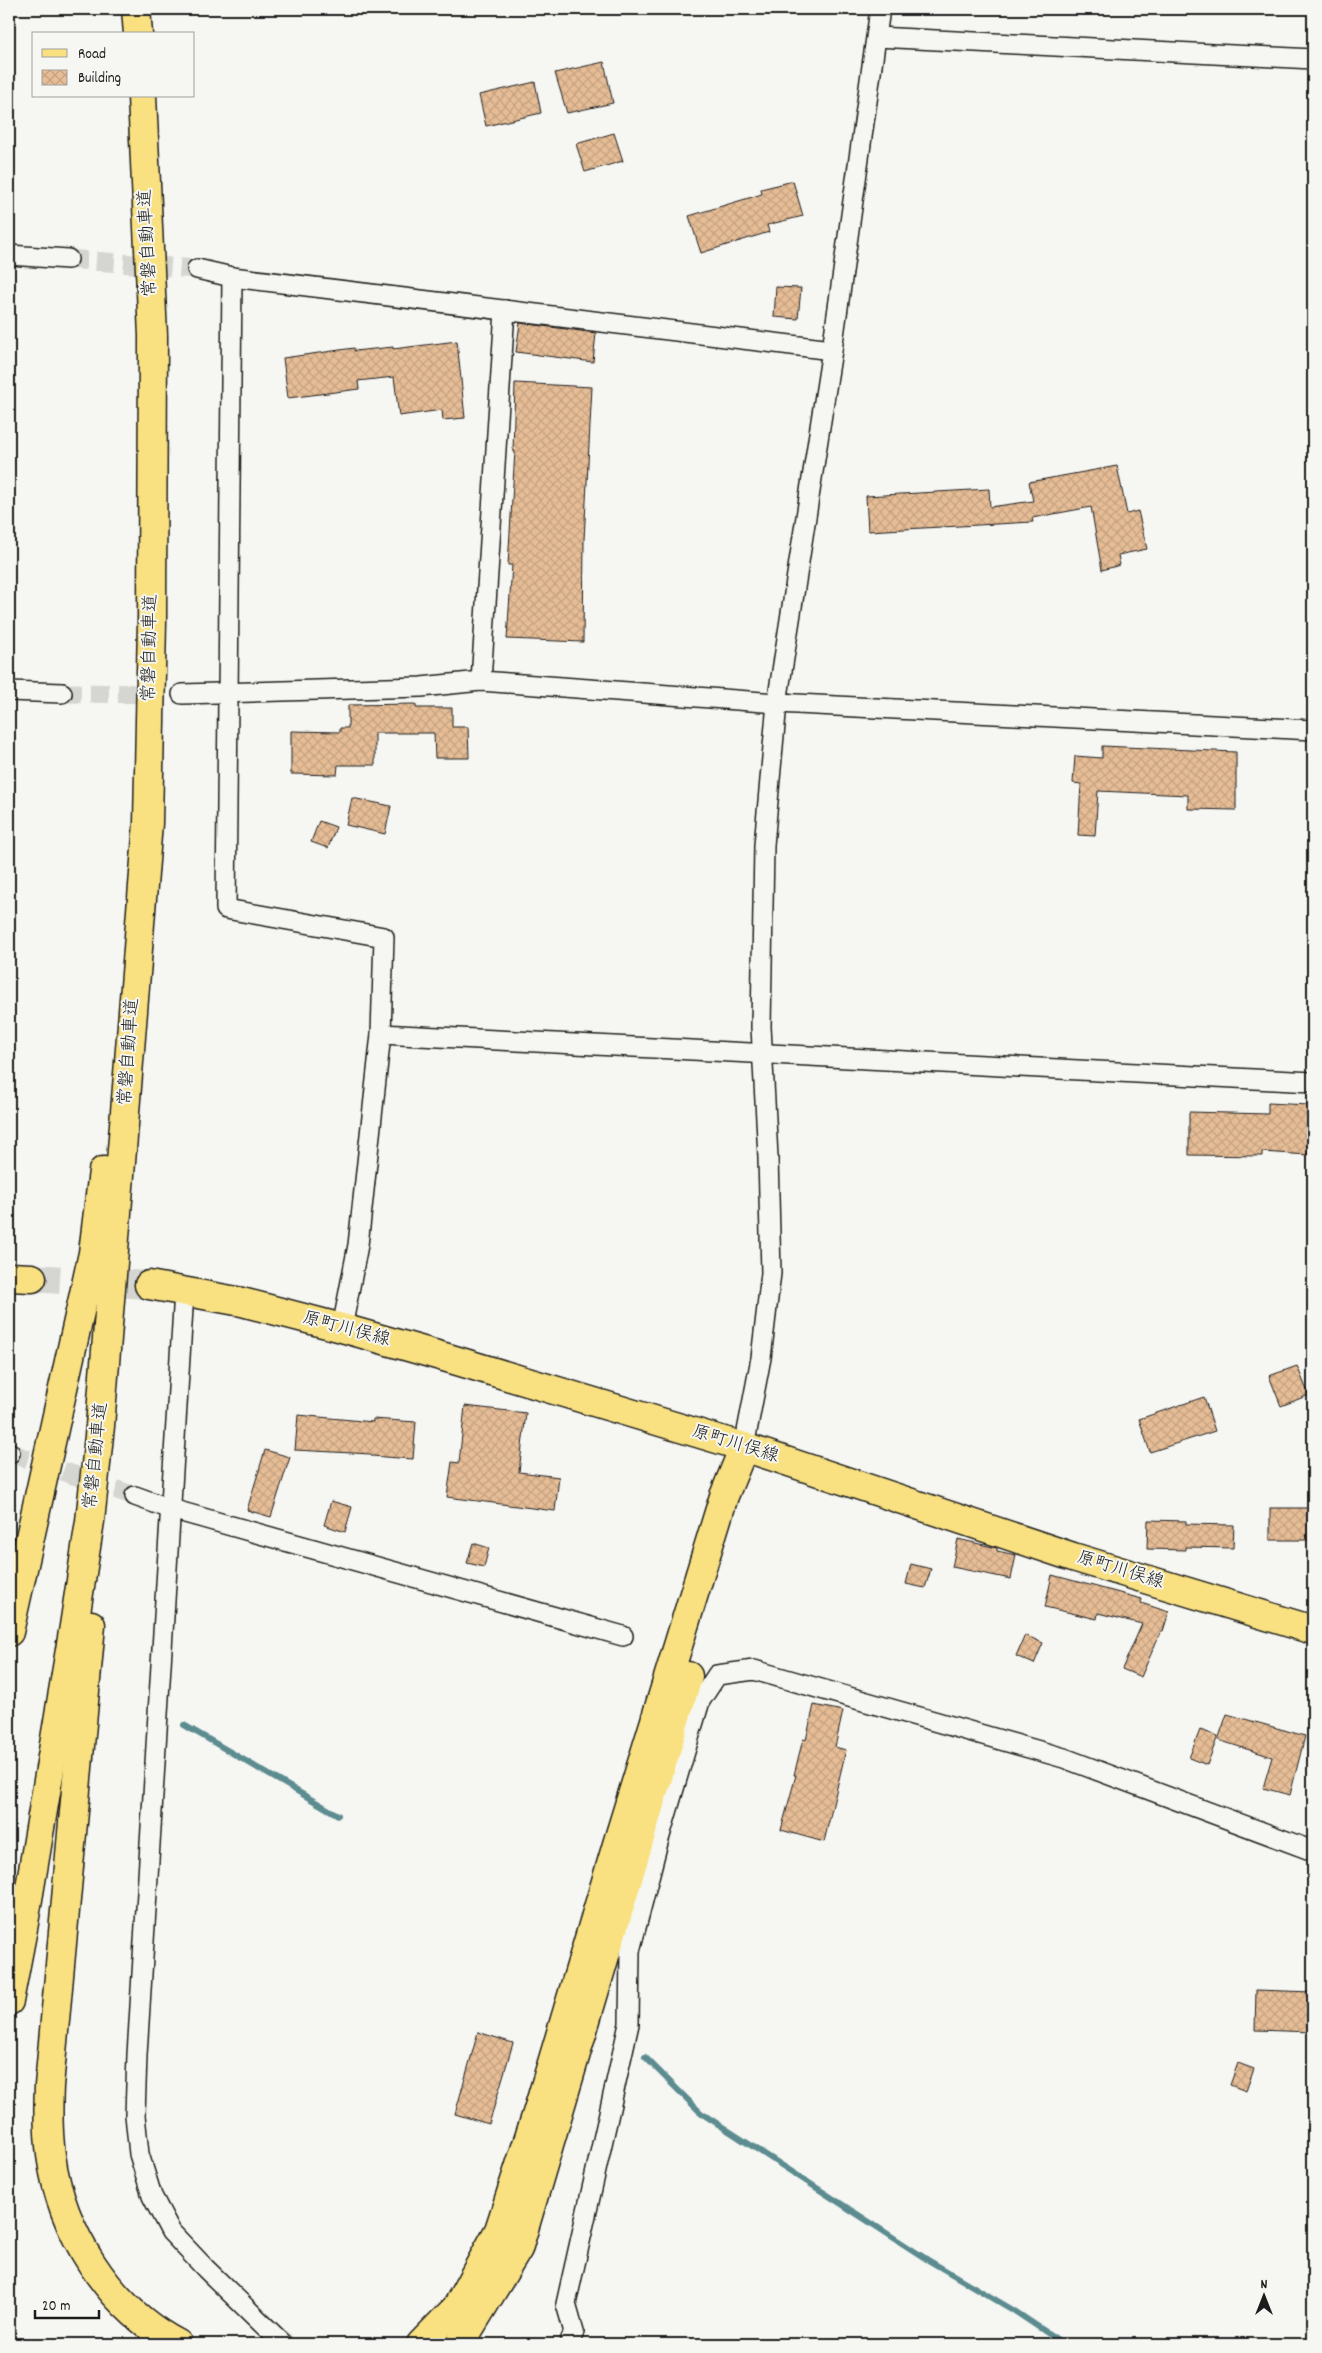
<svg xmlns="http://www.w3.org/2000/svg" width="1322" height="2353" font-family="Dekko,'Klee One',sans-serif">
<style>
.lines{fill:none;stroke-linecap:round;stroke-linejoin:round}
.stream{stroke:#5b8c90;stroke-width:6}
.building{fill:url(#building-cross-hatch);stroke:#1c1c1c}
.street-tunnel{stroke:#d5d5d2;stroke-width:19;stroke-dasharray:19 9;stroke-linecap:butt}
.primary-tunnel{stroke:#d5d5d2;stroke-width:28;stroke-dasharray:28 14;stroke-linecap:butt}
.street-casing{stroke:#1c1c1c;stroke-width:22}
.primary-casing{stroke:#1c1c1c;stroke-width:31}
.highway-casing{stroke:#1c1c1c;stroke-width:31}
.street{stroke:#f6f6f2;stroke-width:19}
.primary{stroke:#f9e181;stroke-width:28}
.highway{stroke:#f9e181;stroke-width:28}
.labels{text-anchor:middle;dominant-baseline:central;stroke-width:4;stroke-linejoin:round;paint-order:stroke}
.street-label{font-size:18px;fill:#1c1c1c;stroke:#f6f6f2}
</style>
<defs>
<pattern id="building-cross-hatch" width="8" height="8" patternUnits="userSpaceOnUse" patternTransform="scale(1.25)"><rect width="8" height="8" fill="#e6bd96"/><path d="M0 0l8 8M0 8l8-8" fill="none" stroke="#c5a281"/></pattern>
</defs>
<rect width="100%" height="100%" fill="#f6f6f2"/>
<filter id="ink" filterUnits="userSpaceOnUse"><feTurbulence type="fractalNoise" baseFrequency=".02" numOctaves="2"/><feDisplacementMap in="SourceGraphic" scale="10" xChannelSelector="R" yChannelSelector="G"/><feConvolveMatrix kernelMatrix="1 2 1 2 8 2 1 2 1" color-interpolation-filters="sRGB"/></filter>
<g filter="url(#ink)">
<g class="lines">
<g class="stream">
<path d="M184,1725L338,1815"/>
<path d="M645,2057L701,2113L928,2260L1013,2310L1064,2344"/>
</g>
</g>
<g class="building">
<path d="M604,62L613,103L567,113L555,73Z"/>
<path d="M535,82L541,113L486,126L479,95Z"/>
<path d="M614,133L623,161L585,172L576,144Z"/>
<path d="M793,181L803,216L767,225L769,232L701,253L689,216L762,194L761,189Z"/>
<path d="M776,287L801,288L798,319L774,317Z"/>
<path d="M520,323L596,333L593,362L516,352Z"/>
<path d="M457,341L465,418L443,420L442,410L399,416L394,377L358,381L359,389L288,398L283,358L354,348V351L393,347V349Z"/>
<path d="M515,383L592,387L584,540L583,642L507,639L512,565H508L515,451H513Z"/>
<path d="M1117,466L1127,514L1138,511L1147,549L1118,555L1120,565L1102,570L1091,507L1032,518L1033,522L868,531L866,496L989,489L990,507L1033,501L1029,482Z"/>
<path d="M416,704V708H452V727H468L469,758H435L434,733H375V765H338L337,775L291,774V731L340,732V728H348V705Z"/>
<path d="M1102,746L1236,752V810L1188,809V795L1098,791L1095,836L1078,835L1081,784L1073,783L1075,756L1102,758Z"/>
<path d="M352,798L391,806L385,834L346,825Z"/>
<path d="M319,821L336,827L328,848L311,842Z"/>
<path d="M1268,1103L1309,1105L1308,1155L1262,1152V1156L1189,1155V1112L1268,1114Z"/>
<path d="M1297,1366L1309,1395L1281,1406L1269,1376Z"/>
<path d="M1204,1397L1215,1431L1150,1452L1139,1419Z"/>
<path d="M465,1406L526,1413L519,1472L559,1477L555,1511L447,1497L452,1462L459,1463Z"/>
<path d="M298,1415L373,1422V1419L416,1422L413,1459L371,1456V1454L295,1450Z"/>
<path d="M265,1450L290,1457L271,1517L247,1510Z"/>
<path d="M331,1501L352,1507L345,1532L324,1525Z"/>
<rect x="1270" y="1508" width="43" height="32"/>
<path d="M1148,1520L1186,1521V1524L1234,1525L1233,1548L1185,1547V1550L1147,1549Z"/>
<path d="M958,1539L997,1548V1551L1016,1555L1011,1579L952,1567Z"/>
<path d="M473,1543L489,1548L484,1567L467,1563Z"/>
<path d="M911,1564L931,1569L925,1588L906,1584Z"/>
<path d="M1052,1575L1142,1599L1141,1603L1169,1612L1163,1631H1161L1141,1677L1122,1669L1142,1624L1098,1613L1097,1619L1045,1607Z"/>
<path d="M1025,1635L1043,1643L1034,1664L1016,1656Z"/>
<path d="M814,1705L843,1711L835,1747L846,1750L824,1842L781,1830L796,1775H794L803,1739L806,1740Z"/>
<path d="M1227,1714L1305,1736L1290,1795L1263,1788L1272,1757L1218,1740Z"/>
<path d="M1200,1730L1218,1736L1207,1765L1189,1758Z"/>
<path d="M1256,1990L1313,1992V2032L1255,2030Z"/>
<path d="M478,2032L513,2043L489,2124L455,2114Z"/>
<path d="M1238,2063L1254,2069L1246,2091L1230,2085Z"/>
</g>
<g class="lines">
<g class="street-tunnel">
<path d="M68,259L197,269"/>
<path d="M62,693L182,694"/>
<path d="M10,1453L135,1496"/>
</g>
<path class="primary-tunnel" d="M32,1278L149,1285"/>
<defs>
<g id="street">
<path d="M877,37L1313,59"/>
<path d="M9,255L68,259"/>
<path d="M197,269L232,277L832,350"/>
<path d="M232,277L226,909L384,937L381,1034L358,1245L342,1328"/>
<path d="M481,681L505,310"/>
<path d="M9,691L62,693"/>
<path d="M182,694L421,687L481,681L777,703L1313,730"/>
<path d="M381,1034L1313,1082"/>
<path d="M184,1292L137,2055L135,2115L139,2154L152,2196L171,2232L206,2269L283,2344"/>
<path d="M744,1447L761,1358L771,1273L768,1157L761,1027L764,845L777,703L832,350L880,9"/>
<path d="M9,1453H10"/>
<path d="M135,1496L171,1509L623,1636"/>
<path d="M569,2344L574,2332L566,2304L629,2024L630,1951L657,1846L700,1701L717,1675L754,1670L1064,1758L1313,1851"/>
</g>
<g id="primary">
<path d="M9,1277L32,1278"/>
<path d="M149,1285L242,1302L342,1328L451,1359L744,1447L1073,1557L1313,1630"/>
</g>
<g id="highway">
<path d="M136,9L138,34"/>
<path d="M91,1625L49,2086C48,2109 48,2132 51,2155C61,2231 109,2308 178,2344"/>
<path d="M9,1632L93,1253L103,1171"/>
<path d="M9,2001L24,1923L74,1626L90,1521L100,1426L148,823L152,621L153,336L142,96"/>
<path d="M421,2344L457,2307L499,2230L538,2110L618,1841L724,1496L744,1447"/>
<path d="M460,2344L518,2249L688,1676"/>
</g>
</defs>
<use href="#street" class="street-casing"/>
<use href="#primary" class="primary-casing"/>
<use href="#highway" class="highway-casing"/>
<use href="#street" class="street"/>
<use href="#primary" class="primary"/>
<use href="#highway" class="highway"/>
</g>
</g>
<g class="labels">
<g class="street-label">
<text transform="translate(149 243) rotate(-93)">常磐自動車道</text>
<text transform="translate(151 648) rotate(-89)">常磐自動車道</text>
<text transform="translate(130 1052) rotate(-86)">常磐自動車道</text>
<text transform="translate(346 1330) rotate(15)">原町川俣線</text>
<text transform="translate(735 1445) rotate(17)">原町川俣線</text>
<text transform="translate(97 1456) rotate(-84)">常磐自動車道</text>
<text transform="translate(1120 1571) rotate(17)">原町川俣線</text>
</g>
</g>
<rect width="1322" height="2353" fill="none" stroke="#f6f6f2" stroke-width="30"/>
<rect x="15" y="15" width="1292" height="2323" fill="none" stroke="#1c1c1c" stroke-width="2" filter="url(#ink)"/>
<rect x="32" y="32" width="162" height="65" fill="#f6f6f2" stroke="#9f9f9c"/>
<rect x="42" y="49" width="25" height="8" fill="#f9e181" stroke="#9f9f9c"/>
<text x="78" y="58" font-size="15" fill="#1c1c1c">Road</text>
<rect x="42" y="70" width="25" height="15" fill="url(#building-cross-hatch)" stroke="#9f9f9c"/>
<text x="78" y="82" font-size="15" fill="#1c1c1c">Building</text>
<g transform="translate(1264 2296)" stroke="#f6f6f2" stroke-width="4" paint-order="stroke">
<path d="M0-4L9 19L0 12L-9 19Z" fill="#1c1c1c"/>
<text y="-8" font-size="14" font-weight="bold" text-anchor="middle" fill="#1c1c1c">N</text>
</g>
<path d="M35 2310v8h64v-8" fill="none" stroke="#1c1c1c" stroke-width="2.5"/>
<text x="42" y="2310" font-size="15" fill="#1c1c1c" stroke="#f6f6f2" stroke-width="4" paint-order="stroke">20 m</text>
</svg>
